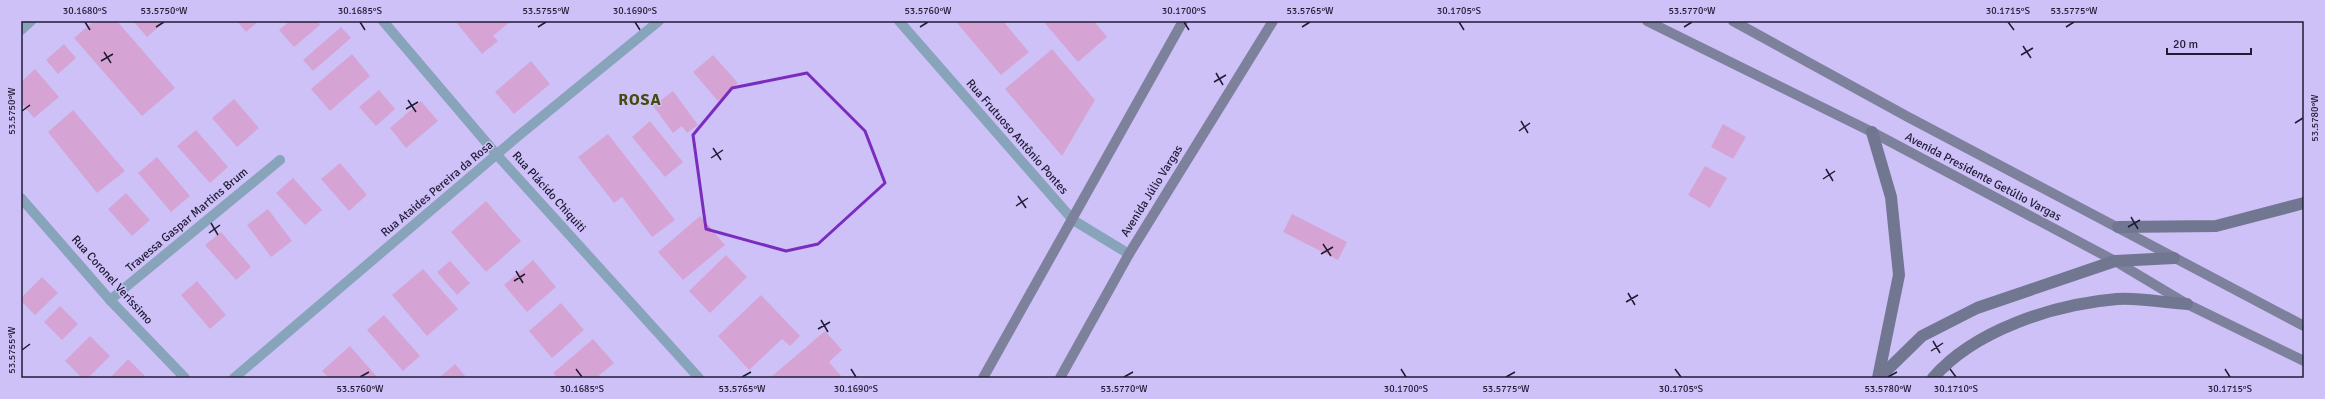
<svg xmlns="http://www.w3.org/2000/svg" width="2325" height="399" font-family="Signika,sans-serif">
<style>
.building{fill:#df82a8}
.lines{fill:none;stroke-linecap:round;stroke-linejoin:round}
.minor{stroke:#348270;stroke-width:10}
.major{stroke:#1d332d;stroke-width:10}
.highway{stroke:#021d16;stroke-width:12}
.marked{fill:none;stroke:#7b2cbf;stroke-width:3;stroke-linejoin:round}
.ticks{fill:none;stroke:#211b34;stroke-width:1.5}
.labels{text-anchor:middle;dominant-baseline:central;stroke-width:3;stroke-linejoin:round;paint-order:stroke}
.street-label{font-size:12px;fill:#211b34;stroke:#cdc1f8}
.district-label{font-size:16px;font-weight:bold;letter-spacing:1px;fill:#454a0e;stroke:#cdc1f8}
.neatline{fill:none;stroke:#211b34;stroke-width:1.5}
.ticks-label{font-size:10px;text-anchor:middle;fill:#211b34}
</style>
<rect width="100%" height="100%" fill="#cdc1f8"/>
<g class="building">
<path d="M94,21H117L175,88L142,116L74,38Z"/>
<path d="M133,21H166L147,37Z"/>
<path d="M237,21H259L246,32Z"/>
<path d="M290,21H317L320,25L294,47L279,30Z"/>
<path d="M455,21H511L493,36L498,41L482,54Z"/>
<path d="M959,21H1003L1029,52L1001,75L957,23Z"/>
<path d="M1043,21H1094L1107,37L1078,62Z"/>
<path d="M341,27L351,38L313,71L303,60Z"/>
<path d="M64,44L76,58L58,74L46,60Z"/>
<path d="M1052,49L1095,100L1062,156L1005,89Z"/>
<path d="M352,54L370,76L330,111L311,89Z"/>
<path d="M713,55L738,83L718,101L693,72Z"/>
<path d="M531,61L550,84L514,114L495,92Z"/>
<path d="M35,69L59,97L34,118L21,103V82Z"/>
<path d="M379,90L395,109L376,126L359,107Z"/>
<path d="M673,91L698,125L687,133L682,126L673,133L653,106Z"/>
<path d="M234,99L259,128L237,147L212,118Z"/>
<path d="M421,101L438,121L406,148L390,128Z"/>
<path d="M73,110L125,171L97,193L48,132Z"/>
<path d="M650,121L683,162L665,177L632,137Z"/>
<path d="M1723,124L1746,137L1733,159L1711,147Z"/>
<path d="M196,130L228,167L210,183L177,146Z"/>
<path d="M608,134L675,220L652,237L622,197L614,203L578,157Z"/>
<path d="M157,157L190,196L171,212L138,173Z"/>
<path d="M340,163L367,195L349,211L321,179Z"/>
<path d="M1705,166L1727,178L1710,208L1688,195Z"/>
<path d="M293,178L322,210L305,225L276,193Z"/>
<path d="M126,193L150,220L132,236L108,209Z"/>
<path d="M486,201L521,241L486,272L451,232Z"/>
<path d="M268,209L292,241L271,257L247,225Z"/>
<path d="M1292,214L1347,242L1338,260L1283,232Z"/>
<path d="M700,216L725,245L683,280L658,252Z"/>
<path d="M221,232L251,267L236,280L205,245Z"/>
<path d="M726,255L747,277L710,313L689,291Z"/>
<path d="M533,260L556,287L527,312L504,285Z"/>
<path d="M450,261L470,283L457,295L437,272Z"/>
<path d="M423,269L458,309L427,336L392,295Z"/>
<path d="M42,277L58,293L35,315L21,301V298Z"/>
<path d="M197,281L226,315L210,329L181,295Z"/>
<path d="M761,295L800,336L790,346L782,339L749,370L718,336Z"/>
<path d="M561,303L584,330L552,358L529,331Z"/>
<path d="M60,306L78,324L62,340L44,322Z"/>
<path d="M384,315L420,356L403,371L367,330Z"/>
<path d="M825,331L842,350L829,362L842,377L772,378L771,377Z"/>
<path d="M90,336L110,356L88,378H82L65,361Z"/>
<path d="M593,339L614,363L596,378H557L553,373Z"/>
<path d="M350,346L378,378H329L322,371Z"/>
<path d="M128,359L147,378H110Z"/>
<path d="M455,364L467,378H439Z"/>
</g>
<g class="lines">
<g class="minor">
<path d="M383,21L497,155L699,378"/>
<path d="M899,21L1073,220L1129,254"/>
<path d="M21,30L31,21"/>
<path d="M21,198L110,300L185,378"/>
<path d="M110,300L280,160"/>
<path d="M234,378L517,137L659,21"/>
</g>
<g class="major">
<path d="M1647,21L1872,132L2115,261L2187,304L2304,361"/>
<path d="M1733,21L1908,117L2304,326"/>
<path d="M983,378L1183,21"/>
<path d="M1060,378L1129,254L1273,21"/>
</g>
<g class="highway">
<path d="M1872,132L1891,197L1899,275L1878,378"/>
<path d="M2118,227L2216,226L2304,203"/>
<path d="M1879,378L1922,336L1977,308L2115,261L2174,258"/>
<path d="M1933,378C1974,330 2055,304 2117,299C2139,297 2164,303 2187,304"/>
</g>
</g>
<path d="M0 0H2325V399H0ZM807,73L865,131L885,183L818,244L786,251L706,229L693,135L732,88Z" fill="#cdc1f8" fill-opacity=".55" fill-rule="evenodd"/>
<path class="marked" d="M807,73L865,131L885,183L818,244L786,251L706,229L693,135L732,88Z"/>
<path class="ticks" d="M85,22L90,30M360,22L365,30M635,22L640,30M1184,22L1189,30M1459,22L1464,30M2008,22L2014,30M156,27L164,22M538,27L546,22M920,27L928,22M1302,27L1310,22M1684,27L1692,22M2066,27L2074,22M2023,46L2031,58M104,52L111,63M2021,55L2033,48M101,61L113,54M1216,73L1223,85M1214,82L1226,75M408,100L416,112M406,109L418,102M22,111L30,105M1521,121L1528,133M2295,123L2303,118M1519,131L1530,123M713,148L721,160M711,158L723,150M1826,169L1833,181M1823,179L1835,171M1018,196L1026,208M1016,206L1028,198M2131,217L2138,229M211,223L218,235M2128,227L2140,220M209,233L220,225M1323,244L1331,256M1321,254L1333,247M516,271L523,283M514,281L525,274M1628,293L1635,305M1626,302L1638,295M821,320L828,332M818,329L830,322M1933,341L1940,353M22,350L30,344M1931,351L1943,343M576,369L582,377M851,369L856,377M1401,369L1406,377M1675,369L1681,377M1950,369L1956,377M2225,369L2230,377M360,377L369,372M742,377L751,372M1124,377L1133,372M1506,377L1515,372M1888,377L1897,372"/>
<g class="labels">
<g class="street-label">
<text transform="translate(1017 137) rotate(49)">Rua Frutuoso Antônio Pontes</text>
<text transform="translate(1983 177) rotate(28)">Avenida Presidente Getúlio Vargas</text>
<text transform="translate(437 189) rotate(-40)">Rua Ataides Pereira da Rosa</text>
<text transform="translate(1152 191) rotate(-58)">Avenida Júlio Vargas</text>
<text transform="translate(549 192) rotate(48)">Rua Plácido Chiquiti</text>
<text transform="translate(187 220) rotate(-40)">Travessa Gaspar Martins Brum</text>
<text transform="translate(112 280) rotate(48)">Rua Coronel Veríssimo</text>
</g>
<g class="district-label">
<text x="640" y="100">ROSA</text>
</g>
</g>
<rect width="2325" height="399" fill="none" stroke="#cdc1f8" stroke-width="44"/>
<path d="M2167 48v6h84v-6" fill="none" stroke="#211b34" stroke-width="2"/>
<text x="2173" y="48" font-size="12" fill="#211b34" stroke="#cdc1f8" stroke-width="3" paint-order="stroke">20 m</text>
<rect x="22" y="22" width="2281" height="355" class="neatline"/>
<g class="ticks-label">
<text x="85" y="14">30.1680°S</text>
<text x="164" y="14">53.5750°W</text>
<text x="360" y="14">30.1685°S</text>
<text x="546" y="14">53.5755°W</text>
<text x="635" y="14">30.1690°S</text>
<text x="928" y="14">53.5760°W</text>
<text x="1184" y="14">30.1700°S</text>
<text x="1310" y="14">53.5765°W</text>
<text x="1459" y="14">30.1705°S</text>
<text x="1692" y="14">53.5770°W</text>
<text x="2008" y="14">30.1715°S</text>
<text x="2074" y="14">53.5775°W</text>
<text transform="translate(11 111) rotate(-90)" y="4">53.5750°W</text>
<text transform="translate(2314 118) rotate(-90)" y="4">53.5780°W</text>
<text transform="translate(11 350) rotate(-90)" y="4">53.5755°W</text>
<text x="360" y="392">53.5760°W</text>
<text x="582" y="392">30.1685°S</text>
<text x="742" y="392">53.5765°W</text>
<text x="856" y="392">30.1690°S</text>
<text x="1124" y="392">53.5770°W</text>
<text x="1406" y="392">30.1700°S</text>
<text x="1506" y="392">53.5775°W</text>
<text x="1681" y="392">30.1705°S</text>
<text x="1888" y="392">53.5780°W</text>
<text x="1956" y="392">30.1710°S</text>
<text x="2230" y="392">30.1715°S</text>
</g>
</svg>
